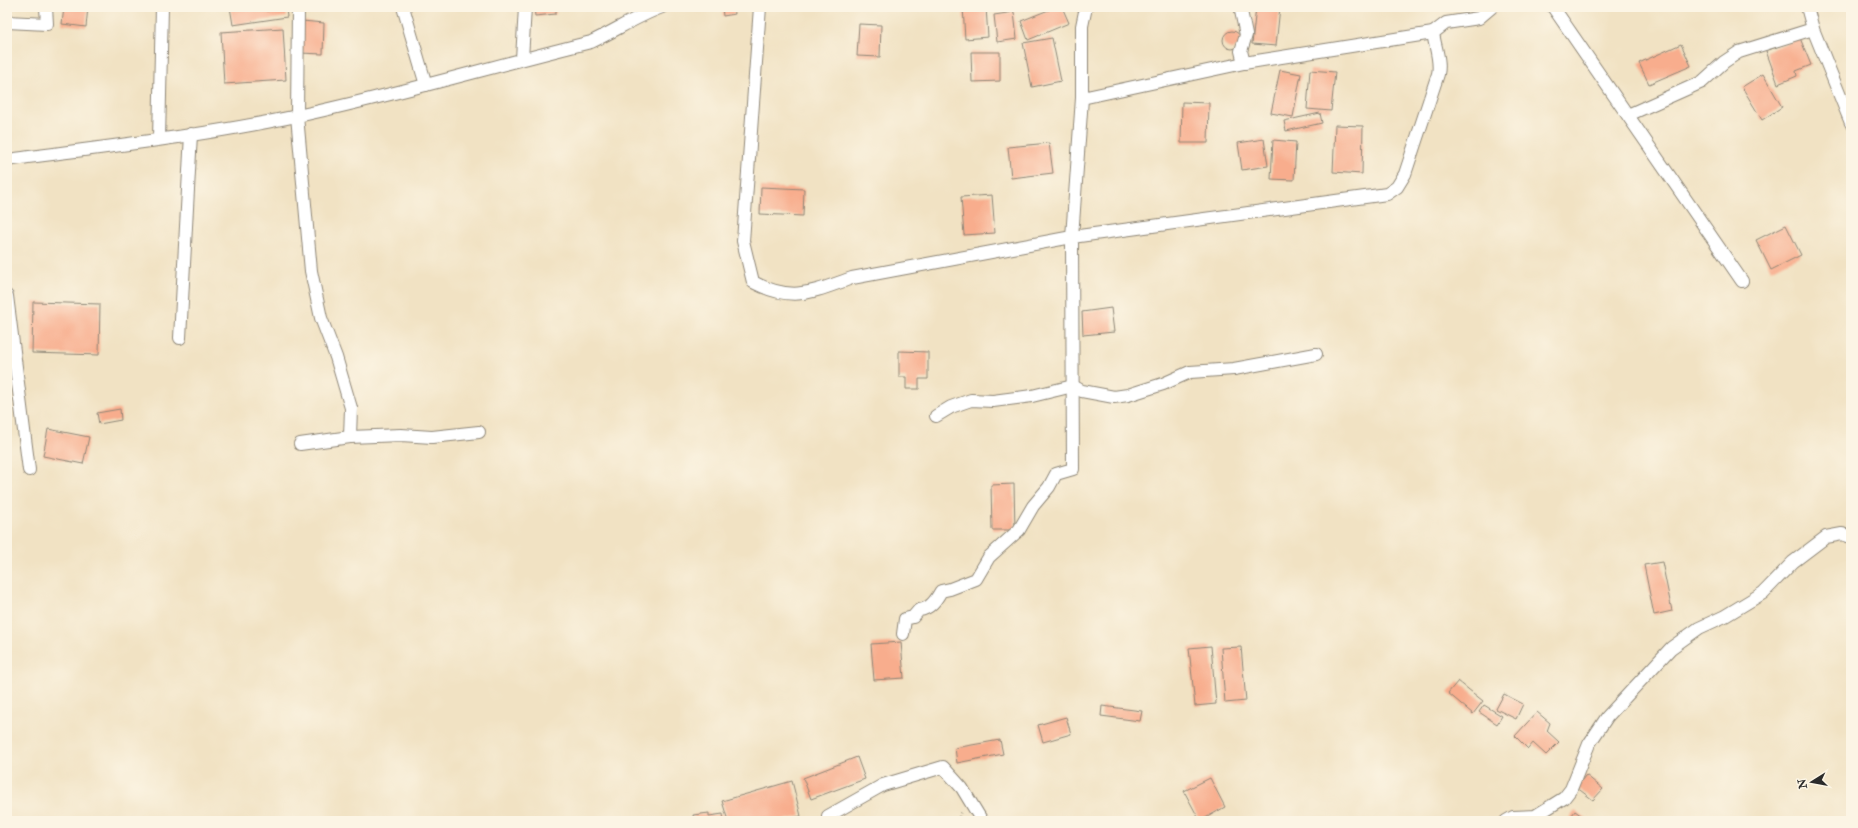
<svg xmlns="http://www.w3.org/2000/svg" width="1858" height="828" font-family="'IM FELL Double Pica',serif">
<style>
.building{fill:#f8ad8d}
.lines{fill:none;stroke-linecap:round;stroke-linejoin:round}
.minor-casing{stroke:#8e8677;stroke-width:14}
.path{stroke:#8e8677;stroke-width:2.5;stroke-dasharray:1 3;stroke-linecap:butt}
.minor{stroke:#fff;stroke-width:12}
</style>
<rect width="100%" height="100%" fill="#fcf5e5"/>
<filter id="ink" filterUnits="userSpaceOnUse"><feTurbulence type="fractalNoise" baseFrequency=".025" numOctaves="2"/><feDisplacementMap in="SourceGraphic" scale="8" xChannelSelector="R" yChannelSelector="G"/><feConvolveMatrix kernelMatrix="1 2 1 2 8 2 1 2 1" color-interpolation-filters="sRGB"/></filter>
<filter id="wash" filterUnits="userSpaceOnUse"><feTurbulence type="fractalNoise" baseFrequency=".012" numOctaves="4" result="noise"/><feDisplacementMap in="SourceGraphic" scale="16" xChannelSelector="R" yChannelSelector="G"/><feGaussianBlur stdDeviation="0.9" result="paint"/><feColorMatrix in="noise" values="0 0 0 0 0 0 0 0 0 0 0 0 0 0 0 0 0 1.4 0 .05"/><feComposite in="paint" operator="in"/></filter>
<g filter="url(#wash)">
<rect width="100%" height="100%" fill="#f1e2c3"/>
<g id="blocks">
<g class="building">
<path d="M64,7H88L86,27L62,24Z"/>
<path d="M230,7H266V11L286,9L287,17L233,25Z"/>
<path d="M534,7H556V14L535,16Z"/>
<path d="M722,7H734L735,14L723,16Z"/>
<path d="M963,7H986L988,37L965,39Z"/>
<path d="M1056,7H1062L1069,23L1028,40L1021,21Z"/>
<path d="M1256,7H1280L1276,46L1252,44Z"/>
<path d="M1014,12L1017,39L997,42L994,15Z"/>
<path d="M302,21L324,23L323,54L300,53Z"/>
<path d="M859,24L881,25L880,57L857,56Z"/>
<path d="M283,28L286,80L224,84L221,32Z"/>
<circle cx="1232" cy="40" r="9"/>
<path d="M1052,38L1061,81L1032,87L1023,43Z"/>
<path d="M1800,38L1811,65L1796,71L1797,76L1778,84L1766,51Z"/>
<path d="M1681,44L1691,66L1649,84L1639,63Z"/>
<path d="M971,52H1000V81L972,82Z"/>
<path d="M1280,70L1301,74L1293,117L1271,113Z"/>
<path d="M1310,70L1335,72L1331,111L1307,109Z"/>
<path d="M1763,74L1782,107L1762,120L1742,87Z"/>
<path d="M1182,102L1209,103L1208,143H1181Z"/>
<path d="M1320,113L1322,123L1286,131L1284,121Z"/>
<path d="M1335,125L1363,126L1362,174L1333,172Z"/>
<path d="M1264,139L1268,166L1242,170L1238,143Z"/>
<path d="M1273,140L1296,142L1294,180L1271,179Z"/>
<path d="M1049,143L1053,173L1011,178L1008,147Z"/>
<path d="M761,187L804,189L803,216L760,214Z"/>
<path d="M992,195L995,233L964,235L961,197Z"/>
<path d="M1786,225L1801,255L1771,270L1756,240Z"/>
<path d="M33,302L100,304L99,355L32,353Z"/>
<path d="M1111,308L1114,332L1083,335L1082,312Z"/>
<path d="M899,351L928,352V379H919V389H906V377H899Z"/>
<path d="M120,409L121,420L99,424L97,413Z"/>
<path d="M48,429L89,437L83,464L43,456Z"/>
<path d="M1014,484L1015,530H992L991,485Z"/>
<path d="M1662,562L1672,611L1654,615L1644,565Z"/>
<path d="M901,642L904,678L874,680L871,644Z"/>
<path d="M1211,646L1216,704L1195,706L1189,648Z"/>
<path d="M1241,647L1246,701L1225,703L1221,648Z"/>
<path d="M1458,681L1483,701L1473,714L1448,693Z"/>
<path d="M1504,694L1523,704L1516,719L1496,709Z"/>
<path d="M1484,705L1502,716L1497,724L1479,712Z"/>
<path d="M1102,706L1142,711L1140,721L1101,716Z"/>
<path d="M1537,712L1550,723L1547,731L1559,742L1546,755L1533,743L1528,749L1515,736Z"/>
<path d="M1066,717L1071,734L1043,742L1038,725Z"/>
<path d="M1000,740L1003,754L957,763L955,748Z"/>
<path d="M857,757L865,779L811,799L803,778Z"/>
<path d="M1586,775L1603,789L1593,800L1576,787Z"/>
<path d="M1210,778L1225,807L1200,821L1184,791Z"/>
<path d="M792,781L801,816L781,821H728L722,801Z"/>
<path d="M1575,811L1589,821H1572L1569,819Z"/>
<path d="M709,813V816L723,814L724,821H694L693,815Z"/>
</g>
</g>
</g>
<g filter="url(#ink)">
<use href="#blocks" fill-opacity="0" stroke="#8e8677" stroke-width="1"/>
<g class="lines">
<defs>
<g id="minor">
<path d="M298,7L297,116L311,271L321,318L336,357L351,408L350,437"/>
<path d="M403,7L426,85"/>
<path d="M760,7L743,241L753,282C793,303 812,292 852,278L1072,237L1082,98"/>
<path d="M1086,7L1082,26V98L1244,63"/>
<path d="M1243,7L1241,11L1246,35L1241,51L1244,63L1433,33L1446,23L1479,18L1492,7"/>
<path d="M1553,7L1742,281"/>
<path d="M1807,7L1813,29L1851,123"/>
<path d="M7,22L47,24L46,7"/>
<path d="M522,59L525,7"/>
<path d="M1628,115L1702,82L1724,62L1739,52L1813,29"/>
<path d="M159,139L162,7"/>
<path d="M7,160C104,147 202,136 297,116C396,95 493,66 591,42C615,31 637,16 662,7"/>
<path d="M7,296L29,470"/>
<path d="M180,338L191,134"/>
<path d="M936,416L951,407L971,400L993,401L1032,396L1073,386L1082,391L1114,397L1128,395L1163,384L1190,372L1234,369L1316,354"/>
<path d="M300,444L350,437L401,435L432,437L479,432"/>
<path d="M903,634L905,619L913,617L919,610C930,609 936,600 941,591L950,589L976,579L989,557L1019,530L1033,506L1049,487L1056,474L1073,469L1072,237L1387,194L1397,187L1405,174L1438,74C1441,61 1435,47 1433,33"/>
<path d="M828,821V816L883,785L943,767L962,788L982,821"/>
<path d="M1506,821L1513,817L1535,816L1564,798L1571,789L1589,744L1607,717L1671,648L1699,628L1725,616L1763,593L1793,562L1826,537L1842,534L1851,537"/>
</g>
</defs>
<use href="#minor" class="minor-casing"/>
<path class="path" d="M958,821L961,810"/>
<use href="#minor" class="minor"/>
</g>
</g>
<rect width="1858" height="828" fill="none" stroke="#fcf5e5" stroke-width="24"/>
<g transform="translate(1812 782) rotate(259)" stroke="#fcf5e5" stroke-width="3" paint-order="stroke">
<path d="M0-3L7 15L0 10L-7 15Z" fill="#2b2b2b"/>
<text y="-6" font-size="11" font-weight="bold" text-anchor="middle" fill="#2b2b2b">N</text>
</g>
</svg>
